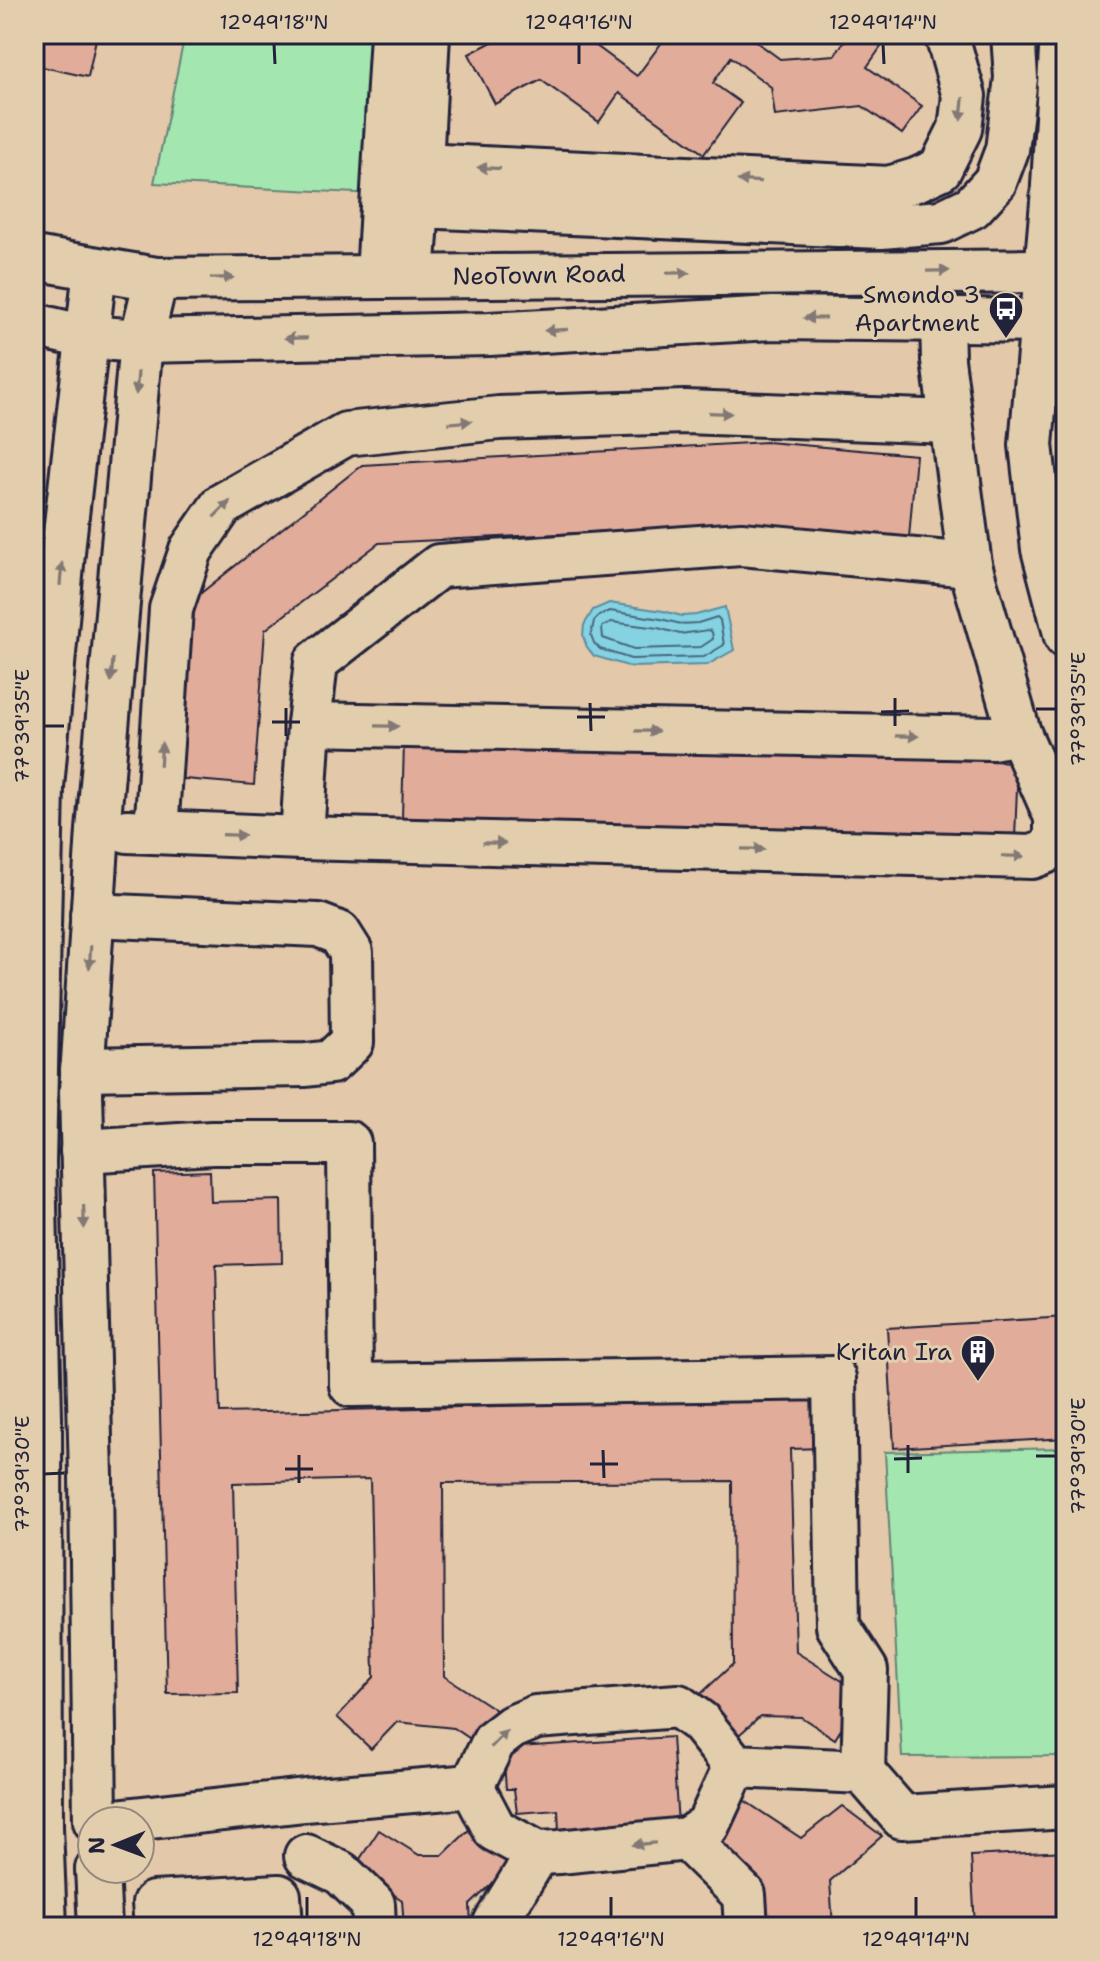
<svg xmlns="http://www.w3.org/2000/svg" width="1100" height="1961" font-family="'Shantell Sans',sans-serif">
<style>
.green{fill:#a4e6b0;stroke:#638476;stroke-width:2}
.water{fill:#84d2e2;stroke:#5d8c9f;stroke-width:2}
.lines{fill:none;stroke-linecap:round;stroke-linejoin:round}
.shore{stroke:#49687e;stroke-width:2}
.building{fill:#e1ac9a;stroke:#22223b;stroke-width:2}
.minor-casing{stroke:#22223b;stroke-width:48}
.minor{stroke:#e2ceac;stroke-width:42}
.oneway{fill:#827874}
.ticks{fill:none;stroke:#22223b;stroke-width:3}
.labels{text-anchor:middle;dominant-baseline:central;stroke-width:6;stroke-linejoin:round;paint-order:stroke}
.street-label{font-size:24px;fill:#22223b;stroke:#e2ceac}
.poi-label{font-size:24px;fill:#22223b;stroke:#e2ceac;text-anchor:end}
.neatline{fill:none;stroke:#22223b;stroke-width:3}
.ticks-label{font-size:20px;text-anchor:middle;fill:#22223b}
</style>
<rect width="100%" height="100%" fill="#e3c8a9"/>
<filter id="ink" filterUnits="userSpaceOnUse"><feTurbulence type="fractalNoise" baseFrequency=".0125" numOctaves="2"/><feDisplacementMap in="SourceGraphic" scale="16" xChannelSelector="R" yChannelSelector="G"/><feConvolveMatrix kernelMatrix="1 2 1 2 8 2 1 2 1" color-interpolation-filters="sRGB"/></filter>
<g filter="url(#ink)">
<g class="green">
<path d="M185,34H382L377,194L154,183Z"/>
<path d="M1066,1448V1756L902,1757L885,1452Z"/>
</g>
<path class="water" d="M609,603L663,611L682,616L696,615L725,607L734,650L707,665L631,667L594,656L587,647L583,636L584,625L593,610Z"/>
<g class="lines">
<g class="shore">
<path d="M610,611L661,619L681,624L698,623L717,617L720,620L724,645L704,657L631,659L600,649L594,643L591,635L594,621L599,616Z"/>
<path d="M611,622L658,628L680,634L709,630L712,632L713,639L701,647L634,649L603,638L602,627Z"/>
</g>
</g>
<g class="building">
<path d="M34,34H97L88,77L34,65Z"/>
<path d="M507,34H580L637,76L668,34H746L780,59L835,55L849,34H890L867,67L922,106L902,134L862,106L775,116L771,87L731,57L713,83L741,103L704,154L619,93L599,122L541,80L495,104L469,54Z"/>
<path d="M767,442L916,455L909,538L759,524L379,543L265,630L254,785L173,778L196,597L362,465Z"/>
<path d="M404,742L1018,762L1015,838L402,818Z"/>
<path d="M210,1171L211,1202L281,1200L282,1263L216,1265L220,1413L822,1398L823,1448L790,1449L796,1652L863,1694L835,1739L801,1717L760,1716L729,1744L692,1702L733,1664L732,1481L443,1483L444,1676L499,1712L478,1744L454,1728L397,1722L371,1749L337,1717L374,1677L370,1479L233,1483L238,1693L167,1694L154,1173Z"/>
<path d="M1066,1317V1438L894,1448L887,1328Z"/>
<path d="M672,1737L678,1824L559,1832L558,1810L517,1813L514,1789H506L503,1748Z"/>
<path d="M739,1797L801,1838L842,1806L882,1836L830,1881L833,1927H765L763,1885L706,1848Z"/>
<path d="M479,1820L517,1860L470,1905L471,1927H404L402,1900L354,1868L379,1830L419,1855H443Z"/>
<path d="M1066,1851V1927H975L971,1856Z"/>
</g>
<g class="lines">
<defs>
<g id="minor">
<path d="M1062,34L1052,202L1031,445L1043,549L1066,637"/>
<path d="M421,165L889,188L916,180L940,169L960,129L964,96L947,36L945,34"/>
<path d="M418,206L881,227L941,222L972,207L995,182L1007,150L1016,78L1013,34"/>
<path d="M34,258L156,279L1046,271"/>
<path d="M378,276L392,34"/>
<path d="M413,276L421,165L428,34"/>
<path d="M34,325L86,337L141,341L489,334L773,318L1043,321"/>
<path d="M309,724L993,738L1019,733L970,565L943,360L942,319"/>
<path d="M127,831L302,838L1032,857L1045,852L1056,841V817L1019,733"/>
<path d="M156,832L171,609L191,550L222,505L346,434L499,418L685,412L950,422"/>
<path d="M302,838L309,724L316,662L439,566L741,544L970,565"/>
<path d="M82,1069L306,1065L331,1062L352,1042L351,952L339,933L318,925L92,915"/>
<path d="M82,1151L212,1143H349L351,1385L834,1378L838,1626L866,1670L863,1772"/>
<path d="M735,1766L708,1825L687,1839L559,1852L538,1853L495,1830L472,1786L494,1741L512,1727L536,1717L678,1706L700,1722L735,1766L863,1772L902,1817L1066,1807"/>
<path d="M95,1821L91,1476L81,1092L98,830L141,341L156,279"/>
<path d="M115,1821L305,1800L472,1786"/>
<path d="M687,1839L744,1895L746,1927"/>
<path d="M306,1856L341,1873L373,1904L374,1927"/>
<path d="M97,1869L100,1927"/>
<path d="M45,1927L41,1827L40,1416L34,1163L42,787L64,542L95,269"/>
<path d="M156,1927L154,1903L279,1896L281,1927"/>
<path d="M495,1927V1923L538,1853"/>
</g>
</defs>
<use href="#minor" class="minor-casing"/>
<use href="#minor" class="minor"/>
</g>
<defs><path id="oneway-solid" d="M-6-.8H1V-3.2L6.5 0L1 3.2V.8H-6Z" transform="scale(2)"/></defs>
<g class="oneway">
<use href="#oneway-solid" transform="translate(962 109) rotate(96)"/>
<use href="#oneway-solid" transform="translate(489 168) rotate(-177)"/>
<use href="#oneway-solid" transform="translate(749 181) rotate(-177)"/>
<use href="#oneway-solid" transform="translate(938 271) rotate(-1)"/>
<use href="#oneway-solid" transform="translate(678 273) rotate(-1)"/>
<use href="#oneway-solid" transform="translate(222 278) rotate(-1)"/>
<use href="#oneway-solid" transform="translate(815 318) rotate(-180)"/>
<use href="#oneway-solid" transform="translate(556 330) rotate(177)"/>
<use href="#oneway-solid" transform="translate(296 338) rotate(179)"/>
<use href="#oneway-solid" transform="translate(137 383) rotate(95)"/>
<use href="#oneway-solid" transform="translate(720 413) rotate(2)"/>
<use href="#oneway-solid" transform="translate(460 422) rotate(-6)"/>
<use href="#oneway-solid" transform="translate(222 509) rotate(-45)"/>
<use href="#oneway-solid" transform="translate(61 574) rotate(-85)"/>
<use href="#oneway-solid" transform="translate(112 670) rotate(95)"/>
<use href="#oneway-solid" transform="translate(387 726) rotate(1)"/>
<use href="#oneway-solid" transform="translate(647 731) rotate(1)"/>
<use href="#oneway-solid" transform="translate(907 736) rotate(1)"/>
<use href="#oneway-solid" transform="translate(161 754) rotate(-86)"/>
<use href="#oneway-solid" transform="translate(234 835) rotate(2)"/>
<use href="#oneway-solid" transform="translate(494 843) rotate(1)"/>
<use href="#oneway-solid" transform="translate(753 849) rotate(1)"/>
<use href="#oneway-solid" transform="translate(1013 856) rotate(1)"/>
<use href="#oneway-solid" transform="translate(90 957) rotate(94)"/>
<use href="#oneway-solid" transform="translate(84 1217) rotate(88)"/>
<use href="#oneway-solid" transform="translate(499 1739) rotate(-46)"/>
<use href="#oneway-solid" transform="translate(644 1844) rotate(174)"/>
</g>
</g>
<path class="ticks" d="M274,44L275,64M579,44V64M883,44L884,64M895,698V726M590,703L591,731M286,708V736M1036,709H1056M881,712L909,711M577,717H605M272,722H300M44,726H64M908,1445V1473M603,1450L604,1478M299,1455V1483M1036,1456H1056M894,1459L922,1458M590,1464H618M285,1469H313M44,1474L64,1473M307,1897V1917M611,1897V1917M916,1897V1917"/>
<defs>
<symbol id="bus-pin" viewBox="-11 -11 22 30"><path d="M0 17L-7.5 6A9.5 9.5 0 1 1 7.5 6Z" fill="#22223b" stroke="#e2ceac"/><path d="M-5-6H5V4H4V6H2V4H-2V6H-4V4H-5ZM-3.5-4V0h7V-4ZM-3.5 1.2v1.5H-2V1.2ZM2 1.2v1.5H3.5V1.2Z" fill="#fff"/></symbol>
<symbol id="building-pin" viewBox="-11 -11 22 30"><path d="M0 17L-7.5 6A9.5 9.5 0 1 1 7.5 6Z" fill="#22223b" stroke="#e2ceac"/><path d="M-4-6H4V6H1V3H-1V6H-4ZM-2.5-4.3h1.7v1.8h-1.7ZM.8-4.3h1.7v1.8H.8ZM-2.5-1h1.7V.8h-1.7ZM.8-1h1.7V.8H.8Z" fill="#fff"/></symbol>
</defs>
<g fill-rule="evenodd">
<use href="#bus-pin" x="986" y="289" width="40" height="54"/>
<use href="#building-pin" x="958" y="1332" width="40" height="54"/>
</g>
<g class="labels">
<g class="street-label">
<text transform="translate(539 275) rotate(-1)">NeoTown Road</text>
</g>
<g class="poi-label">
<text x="980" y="295">Smondo 3<tspan x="980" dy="28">Apartment</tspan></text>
<text x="952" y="1352">Kritan Ira</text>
</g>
</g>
<rect width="1100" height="1961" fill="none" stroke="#e2ceac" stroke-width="88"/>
<g transform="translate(116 1845) rotate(269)"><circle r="38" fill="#e2ceac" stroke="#95897f" stroke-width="2"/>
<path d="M0-6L14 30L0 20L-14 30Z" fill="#22223b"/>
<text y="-12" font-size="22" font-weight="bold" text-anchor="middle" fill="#22223b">N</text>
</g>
<rect x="44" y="44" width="1012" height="1873" class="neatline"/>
<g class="ticks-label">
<text x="274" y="29">12°49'18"N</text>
<text x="579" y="29">12°49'16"N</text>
<text x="883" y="29">12°49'14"N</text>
<text transform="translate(1078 709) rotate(-90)" y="7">77°39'35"E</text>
<text transform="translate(22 726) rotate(-90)" y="7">77°39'35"E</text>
<text transform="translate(1078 1456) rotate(-90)" y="7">77°39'30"E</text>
<text transform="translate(22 1474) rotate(-90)" y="7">77°39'30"E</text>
<text x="307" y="1946">12°49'18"N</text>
<text x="611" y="1946">12°49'16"N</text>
<text x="916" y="1946">12°49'14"N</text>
</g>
</svg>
